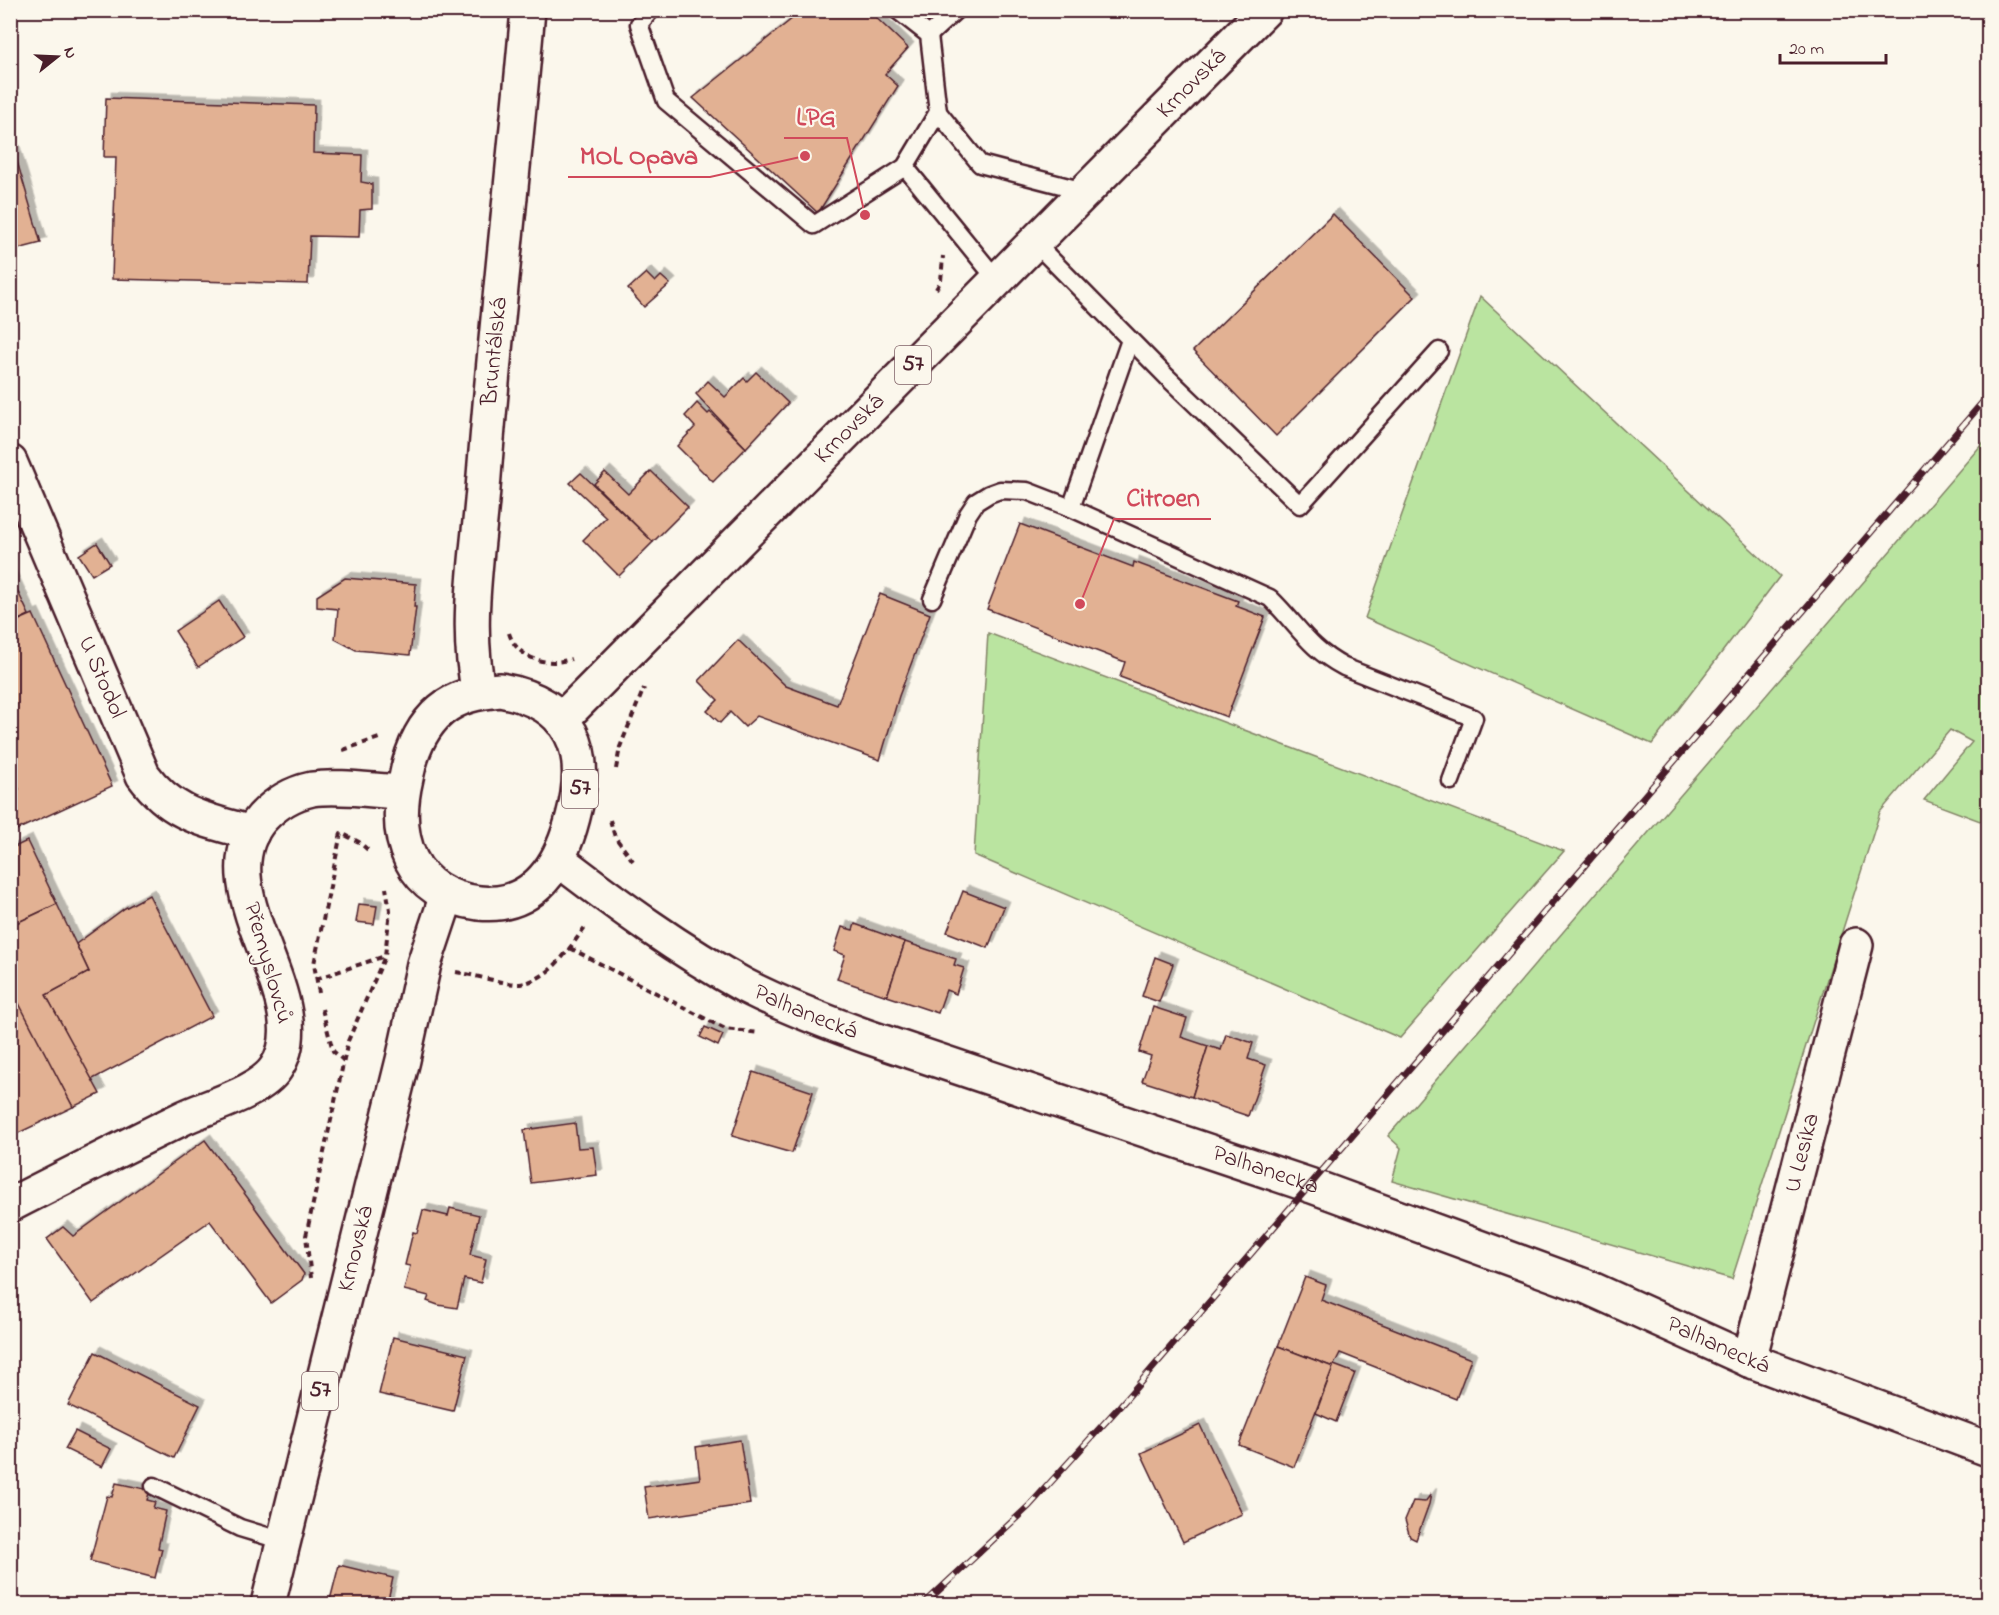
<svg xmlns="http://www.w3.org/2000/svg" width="1999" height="1615" font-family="'Indie Flower',sans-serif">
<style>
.green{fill:#bae4a0;stroke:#828266;stroke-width:1.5}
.building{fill:#e2b193;stroke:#4a1f2b;stroke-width:1.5;filter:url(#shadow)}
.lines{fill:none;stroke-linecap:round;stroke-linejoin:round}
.service-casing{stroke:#4a1f2b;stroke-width:21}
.minor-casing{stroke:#4a1f2b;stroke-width:38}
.tertiary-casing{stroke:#4a1f2b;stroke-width:38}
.secondary-casing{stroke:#4a1f2b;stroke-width:38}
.primary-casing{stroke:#4a1f2b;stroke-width:38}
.path{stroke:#4a1f2b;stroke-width:4;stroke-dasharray:6 4.5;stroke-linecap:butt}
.service{stroke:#fbf7ec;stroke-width:16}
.minor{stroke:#fbf7ec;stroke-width:33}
.tertiary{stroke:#fbf7ec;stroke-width:33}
.secondary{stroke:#fbf7ec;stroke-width:33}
.primary{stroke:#fbf7ec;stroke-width:33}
.rail-casing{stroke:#4a1f2b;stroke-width:7}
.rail{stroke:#fbf7ec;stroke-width:4.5;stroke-dasharray:14;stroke-linecap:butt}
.labels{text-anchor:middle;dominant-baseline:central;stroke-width:4.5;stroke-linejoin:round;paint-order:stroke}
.shield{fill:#fbf7ec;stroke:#7f6065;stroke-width:1.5}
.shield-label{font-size:22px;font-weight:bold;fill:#4a1f2b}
.street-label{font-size:24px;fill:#4a1f2b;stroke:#fbf7ec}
.leader{fill:none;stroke:#d1495b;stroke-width:2}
.callout-dot{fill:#d1495b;stroke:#fbf7ec;stroke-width:2}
.callout-label{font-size:26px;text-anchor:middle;font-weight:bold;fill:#d1495b;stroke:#fbf7ec;stroke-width:4.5;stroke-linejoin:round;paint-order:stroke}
</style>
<defs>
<filter id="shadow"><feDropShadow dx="5.5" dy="-5.5" stdDeviation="0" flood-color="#0004"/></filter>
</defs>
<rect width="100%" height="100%" fill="#fbf7ec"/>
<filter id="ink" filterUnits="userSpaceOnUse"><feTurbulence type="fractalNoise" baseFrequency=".0167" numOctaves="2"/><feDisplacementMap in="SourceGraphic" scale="12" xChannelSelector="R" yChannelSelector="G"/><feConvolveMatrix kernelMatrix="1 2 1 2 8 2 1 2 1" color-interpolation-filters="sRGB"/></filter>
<g filter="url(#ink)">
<g class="green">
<path d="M1480,296L1780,576L1652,744L1365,618Z"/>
<path d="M1988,437V824L1924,800L1972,742L1950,730L1880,812L1732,1279L1392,1181L1401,1148L1388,1136Z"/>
<path d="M988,633L1564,851L1400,1038L974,855Z"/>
</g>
<g class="building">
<path d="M803,10H817L824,17L829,10H868L908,48L885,74L898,86L818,213L693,98Z"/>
<path d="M106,98L314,105L313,153L362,155L361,182L372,184V209L360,210L359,237L310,236L308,284L112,279L116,157H104Z"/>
<path d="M14,151L41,243L10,251V152Z"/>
<path d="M1333,214L1415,297L1276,436L1193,351Z"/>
<path d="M646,273L655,282L661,276L670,284L644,307L628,289Z"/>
<path d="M756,372L788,403L746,448L696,394L708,381L725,397L744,378L747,381Z"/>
<path d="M697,403L708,414L710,412L746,448L713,482L677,446L695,427L685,416Z"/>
<path d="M651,471L688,507L653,542L594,484L605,472L628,494Z"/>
<path d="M581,473L653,542L619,576L583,540L606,517L570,483Z"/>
<path d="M1020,524L1133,567L1134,562L1238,601L1236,606L1265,617L1227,717L1120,677L1125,662L987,609Z"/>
<path d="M97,543L110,564L92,575L79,555Z"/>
<path d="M10,575L29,615L10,624Z"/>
<path d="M345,578L416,584L414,607H416L410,655L356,650L335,639L338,609L317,607V596Z"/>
<path d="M880,594L930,614L899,696L880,760L757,716L745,727L730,712L720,723L707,711L718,700L699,681L738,640L786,686L837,705Z"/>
<path d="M219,601L243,637L198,667L175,631Z"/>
<path d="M33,614L112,786L10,833V793L19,789L10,771V624Z"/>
<path d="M27,841L57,904L10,926V849Z"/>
<path d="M963,891L1004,907L988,948L947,932Z"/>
<path d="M149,895L212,1016L91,1080L46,995L89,972L76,944L125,908Z"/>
<path d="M57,904L89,972L46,995L100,1094L73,1107L10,991V926Z"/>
<path d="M359,904L377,906L374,924L356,922Z"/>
<path d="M855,924L905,942L887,996L837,979L845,955L834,951L842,927L853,930Z"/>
<path d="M905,942L956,959L954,965L964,968L956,994L946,990L938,1013L887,996Z"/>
<path d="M1155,957L1173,964L1159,1002L1142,996Z"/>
<path d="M12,990L73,1107L10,1137V991Z"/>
<path d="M1153,1007L1187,1018L1181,1037L1208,1046L1192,1097L1142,1081L1151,1056L1139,1052Z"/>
<path d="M705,1027L723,1035L718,1046L700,1037Z"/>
<path d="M1226,1034L1253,1043L1248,1059L1266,1065L1248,1116L1192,1097L1208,1046L1221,1050Z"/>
<path d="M753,1072L813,1092L792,1153L732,1136Z"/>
<path d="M575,1123L578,1148L593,1147L597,1175L531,1183L524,1130Z"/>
<path d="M205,1140L304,1274L302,1280L271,1303L210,1221L93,1303L47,1239L63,1227L73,1236Z"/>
<path d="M450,1208L479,1215L470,1255L486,1259L481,1283L464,1279L457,1308L438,1305L427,1301L429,1296L404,1290L410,1266L405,1265L413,1232L417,1233L423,1210L448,1216Z"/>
<path d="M1305,1277L1326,1285L1321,1300L1471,1359L1456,1399L1340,1353L1334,1365L1355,1373L1336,1422L1316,1413L1333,1367L1278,1346Z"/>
<path d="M393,1337L467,1355L453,1411L379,1394Z"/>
<path d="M1278,1346L1333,1367L1294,1467L1239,1445Z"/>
<path d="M95,1352L200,1405L174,1458L68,1405Z"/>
<path d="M1200,1425L1242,1514L1183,1542L1141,1453Z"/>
<path d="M75,1431L111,1449L102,1467L65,1449Z"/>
<path d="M740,1440L750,1504L649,1519L644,1487L700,1479L696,1447Z"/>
<path d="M116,1483L150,1490L147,1500L155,1502L153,1508L166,1511L158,1548L162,1549L155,1578L90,1561L107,1496L112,1497Z"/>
<path d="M1431,1494L1429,1504L1416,1540L1410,1537L1405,1520L1413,1501L1425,1502Z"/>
<path d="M339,1565L393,1578L387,1604H329Z"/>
</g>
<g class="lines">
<defs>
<g id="service">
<path d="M651,10L639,24L666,101L814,225L905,167L938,112L929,35L897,10"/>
<path d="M929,35L956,10"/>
<path d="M938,112L980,164L1084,191"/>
<path d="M905,167L997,280"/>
<path d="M1034,242L1167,377L1300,505L1439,351"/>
<path d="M1071,508L1130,340"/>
<path d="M932,599L968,514L976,502L989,494L1000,490L1027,491L1071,508L1270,598C1298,625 1308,648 1344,667L1474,718L1451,781"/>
<path d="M154,1486L240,1528L283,1541"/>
</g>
<g id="minor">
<path id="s1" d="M10,462L143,775C173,816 206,820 252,833"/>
<path id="s2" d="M1749,1360L1856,945"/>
</g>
<g id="tertiary">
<path id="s3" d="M559,860C619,906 679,950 745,986C784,1006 826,1022 868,1037L1312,1186L1585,1286L1749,1360L1988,1449"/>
<path d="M10,1205C67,1176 124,1147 181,1119C207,1106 260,1093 276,1068C322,999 199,889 262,818C275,804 293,793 312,789C340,785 374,791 402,792"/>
</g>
<g id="secondary">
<path id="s4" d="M479,692C464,627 478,554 483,489C495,329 514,170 528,10"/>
</g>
<g id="primary">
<path d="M500,690C573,703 591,750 573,817C561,864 535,909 479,903C409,894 392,838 406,778C411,752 421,727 441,710C458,696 478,692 500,690Z"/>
<path id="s5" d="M561,720L1265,10"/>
<path id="s6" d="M268,1604L403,1060L424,964L447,895"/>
</g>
</defs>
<use href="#service" class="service-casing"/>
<use href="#minor" class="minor-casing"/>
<use href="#tertiary" class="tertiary-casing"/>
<use href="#secondary" class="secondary-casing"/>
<use href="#primary" class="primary-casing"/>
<g class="path">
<path d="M936,289L941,281L943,256"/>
<path d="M509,633C517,659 547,667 571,659"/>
<path d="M343,750L379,738"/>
<path d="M616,769L620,747L644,688"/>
<path d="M610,820L615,837L633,861"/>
<path d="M570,948L725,1029L759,1033"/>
<path d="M456,972C470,974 508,985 520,984C551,979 568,950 585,927"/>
<path d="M316,979L385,956"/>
<path d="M319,993L314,964L341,833L359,842L369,851"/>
<path d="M322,1009L333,1051L344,1061"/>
<path d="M311,1278L306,1236L348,1041L385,956L390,910L386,888"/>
</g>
<use href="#service" class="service"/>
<use href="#minor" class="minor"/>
<use href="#tertiary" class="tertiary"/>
<use href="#secondary" class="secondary"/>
<use href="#primary" class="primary"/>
<defs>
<path id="rail" d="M924,1604L1029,1506L1120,1406L1988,396"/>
</defs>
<use href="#rail" class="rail-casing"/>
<use href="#rail" class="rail"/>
</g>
</g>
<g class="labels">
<g class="shield">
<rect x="895" y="346" width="36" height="38" rx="4.5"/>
<rect x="562" y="770" width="36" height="38" rx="4.5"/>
<rect x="302" y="1372" width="36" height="38" rx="4.5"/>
</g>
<g class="shield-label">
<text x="913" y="365">57</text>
<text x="580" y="789">57</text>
<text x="320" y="1391">57</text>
</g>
<g class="street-label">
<text stroke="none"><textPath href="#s5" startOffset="896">Krnovská</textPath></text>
<text stroke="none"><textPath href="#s4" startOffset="342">Bruntálská</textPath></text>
<text stroke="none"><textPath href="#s5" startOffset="410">Krnovská</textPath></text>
<text stroke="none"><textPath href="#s1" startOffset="234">U Stodol</textPath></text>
<text transform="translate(267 963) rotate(74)">Přemyslovců</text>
<text stroke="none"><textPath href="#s3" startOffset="291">Palhanecká</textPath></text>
<text stroke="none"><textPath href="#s2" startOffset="214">U Lesíka</textPath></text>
<text stroke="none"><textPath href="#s3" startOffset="777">Palhanecká</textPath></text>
<text stroke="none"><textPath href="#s6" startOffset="366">Krnovská</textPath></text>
<text stroke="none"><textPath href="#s3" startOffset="1263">Palhanecká</textPath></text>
</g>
</g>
<path class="leader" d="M865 215L847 138H784M805 156L710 177H568M1080 604L1114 519H1211"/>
<g class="callout-dot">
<circle cx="865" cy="215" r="6"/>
<circle cx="805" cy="156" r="6"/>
<circle cx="1080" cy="604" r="6"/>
</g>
<g class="callout-label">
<text x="816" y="125">LPG</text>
<text x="639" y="164">MOL Opava</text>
<text x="1163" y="506">Citroen</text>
</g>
<rect width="1999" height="1615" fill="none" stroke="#fbf7ec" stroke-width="36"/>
<rect x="18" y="18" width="1963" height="1579" fill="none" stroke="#4a1f2b" stroke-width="2" filter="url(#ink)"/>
<g transform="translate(57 57) rotate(72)" stroke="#fbf7ec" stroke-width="4.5" paint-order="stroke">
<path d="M0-4.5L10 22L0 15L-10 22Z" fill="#4a1f2b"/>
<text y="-9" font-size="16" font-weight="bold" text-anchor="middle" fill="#4a1f2b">N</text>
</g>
<path d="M1780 54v9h106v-9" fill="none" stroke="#4a1f2b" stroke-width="3"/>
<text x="1789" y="54" font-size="18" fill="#4a1f2b" stroke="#fbf7ec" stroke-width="4.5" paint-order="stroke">20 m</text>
</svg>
